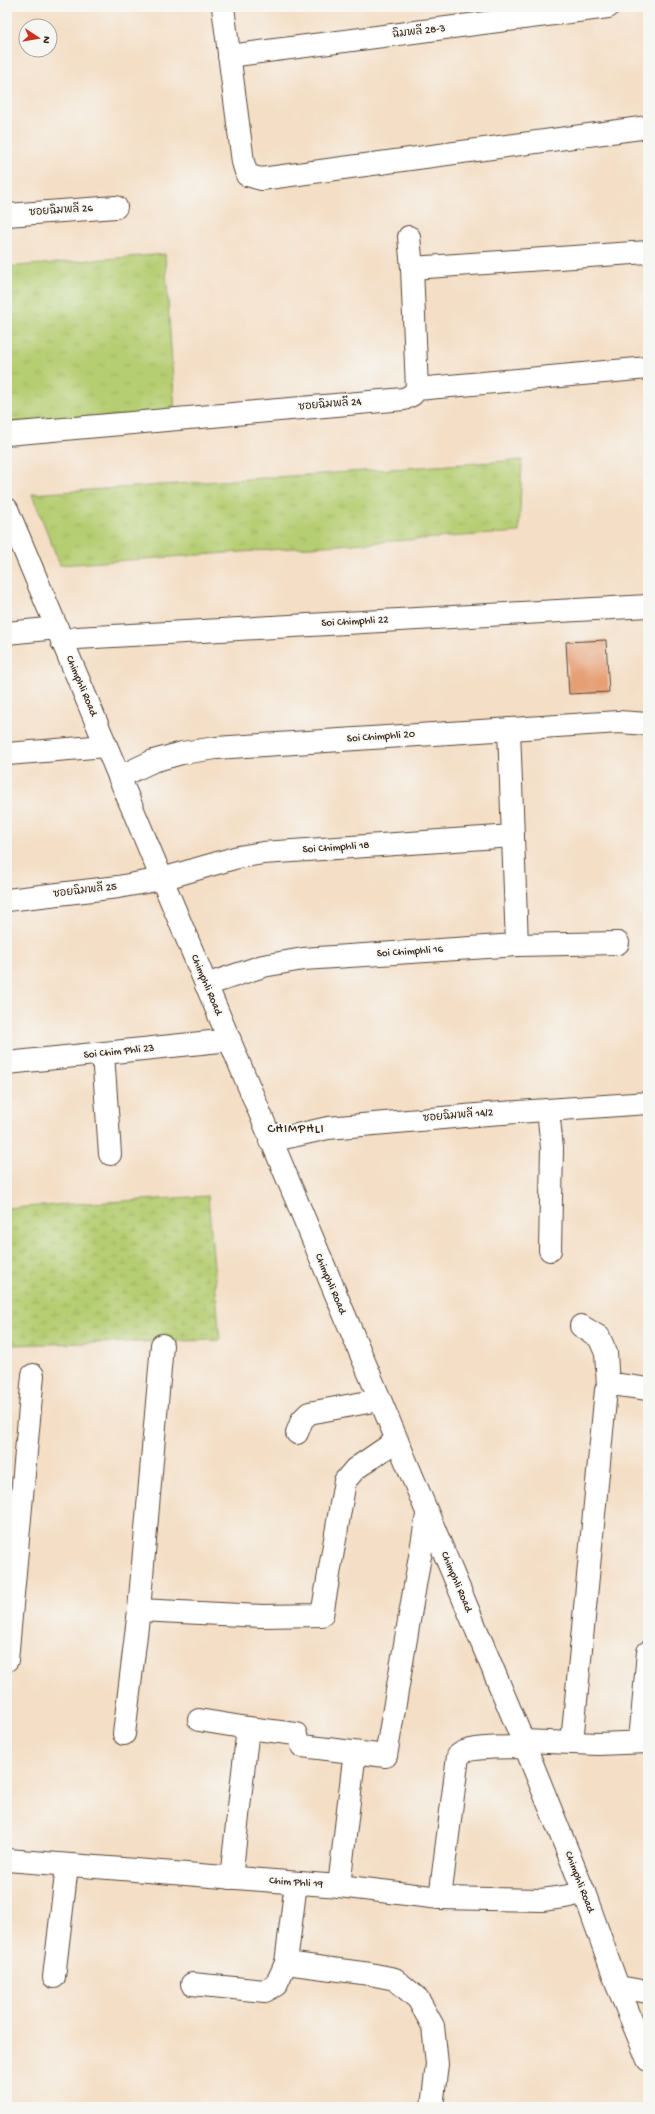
<svg xmlns="http://www.w3.org/2000/svg" width="655" height="2114" font-family="'Gochi Hand','Playpen Sans Thai',sans-serif">
<style>
.grass{fill:url(#grass-tufts);stroke:#787c48}
.wetland{fill:url(#wetland-marsh);stroke:#787c48}
.building{fill:#e69e73}
.lines{fill:none;stroke-linecap:round;stroke-linejoin:round}
.minor-casing{stroke:#574537;stroke-width:24}
.minor{stroke:#fff;stroke-width:22}
.labels{text-anchor:middle;dominant-baseline:central;stroke-width:3.5;stroke-linejoin:round;paint-order:stroke}
.street-label{font-size:11px;fill:#3b2a1e;stroke:#f6f6f2}
.quarter-label{font-size:13px;letter-spacing:1px;fill:#3b2a1e;stroke:#f6f6f2}
</style>
<defs>
<pattern id="grass-tufts" width="24" height="20" patternUnits="userSpaceOnUse"><rect width="24" height="20" fill="#b6ce72"/><path d="M3 7l-1-3M5 7V3M7 7l1-3M15 17l-1-3M17 17v-4M19 17l1-3" fill="none" stroke="#9db162"/></pattern>
<pattern id="wetland-marsh" width="20" height="14" patternUnits="userSpaceOnUse"><rect width="20" height="14" fill="#b6ce72"/><path d="M1 5h8M5 5V1M11 12h8M15 12V8" fill="none" stroke="#9db162"/></pattern>
</defs>
<rect width="100%" height="100%" fill="#f6f6f2"/>
<filter id="ink" filterUnits="userSpaceOnUse"><feTurbulence type="fractalNoise" baseFrequency=".025" numOctaves="2"/><feDisplacementMap in="SourceGraphic" scale="8" xChannelSelector="R" yChannelSelector="G"/><feConvolveMatrix kernelMatrix="1 2 1 2 8 2 1 2 1" color-interpolation-filters="sRGB"/></filter>
<filter id="wash" filterUnits="userSpaceOnUse"><feTurbulence type="fractalNoise" baseFrequency=".012" numOctaves="4" result="noise"/><feDisplacementMap in="SourceGraphic" scale="16" xChannelSelector="R" yChannelSelector="G"/><feGaussianBlur stdDeviation="0.9" result="paint"/><feColorMatrix in="noise" values="0 0 0 0 0 0 0 0 0 0 0 0 0 0 0 0 0 1.4 0 .05"/><feComposite in="paint" operator="in"/></filter>
<g filter="url(#wash)">
<rect width="100%" height="100%" fill="#f4dec5"/>
<g class="grass">
<path d="M165,254L175,413L7,423V267Z"/>
<path d="M522,460L519,532L60,565L32,494Z"/>
</g>
<path class="wetland" d="M208,1196L220,1340L7,1345V1208Z"/>
<g id="blocks">
<path class="building" d="M606,640L609,692L569,694L566,642Z"/>
</g>
</g>
<g filter="url(#ink)">
<use href="#blocks" fill-opacity="0" stroke="#574537" stroke-width="1"/>
<g class="lines">
<defs>
<g id="minor">
<path d="M223,7L243,162L247,175L261,179L648,127"/>
<path d="M229,56L608,7"/>
<path d="M7,215L116,207"/>
<path d="M409,237L412,268L417,389"/>
<path d="M412,268L648,252"/>
<path d="M7,434L404,399L412,395L417,389L648,368"/>
<path d="M7,509L523,1741L584,1892L618,1987L648,2060"/>
<path d="M7,633L57,628"/>
<path d="M62,642L77,638L648,606"/>
<path d="M509,729L517,945"/>
<path d="M7,754L106,746"/>
<path d="M119,777L153,761L182,753L216,748L619,722L648,724"/>
<path d="M7,900L118,887L162,879L238,857L263,853L513,836"/>
<path d="M206,985L263,966L303,959L517,945L618,943"/>
<path d="M103,1054L110,1154"/>
<path d="M7,1063L230,1040"/>
<path d="M548,1110L552,1148L550,1250"/>
<path d="M270,1141L328,1128L488,1114L648,1103"/>
<path d="M581,1326L599,1337L606,1353L608,1386"/>
<path d="M297,1433L302,1420L309,1413L379,1400"/>
<path d="M139,1610L262,1616L322,1615L345,1481L355,1469L396,1441"/>
<path d="M7,1660L33,1375"/>
<path d="M199,1720L248,1728L231,1878"/>
<path d="M248,1728L296,1734"/>
<path d="M124,1734L139,1610L162,1345"/>
<path d="M523,1741L598,1744L648,1742"/>
<path d="M640,1741L648,1652"/>
<path d="M572,1742L606,1390L612,1384L648,1389"/>
<path d="M302,1746L386,1756L427,1515"/>
<path d="M7,1860L339,1886L440,1898L542,1900L570,1896L584,1892"/>
<path d="M296,1883L286,1963L370,1974L395,1979L418,1999L433,2026L437,2064L432,2107"/>
<path d="M339,1886L354,1759"/>
<path d="M440,1898L458,1756C467,1745 511,1748 525,1747"/>
<path d="M54,1977L67,1866"/>
<path d="M192,1984L265,1991L276,1985L286,1963"/>
<path d="M618,1987L648,1992"/>
</g>
</defs>
<use href="#minor" class="minor-casing"/>
<use href="#minor" class="minor"/>
</g>
</g>
<g class="labels">
<g class="street-label">
<text transform="translate(419 32) rotate(-7)">ฉิมพลี 28-3</text>
<text transform="translate(61 211) rotate(-4)">ซอยฉิมพลี 26</text>
<text transform="translate(330 405) rotate(-5)">ซอยฉิมพลี 24</text>
<text transform="translate(355 622) rotate(-3)">Soi Chimphli 22</text>
<text transform="translate(81 686) rotate(67)">Chimphli Road</text>
<text transform="translate(381 737) rotate(-4)">Soi Chimphli 20</text>
<text transform="translate(336 848) rotate(-4)">Soi Chimphli 18</text>
<text transform="translate(85 891) rotate(-7)">ซอยฉิมพลี 25</text>
<text transform="translate(410 952) rotate(-4)">Soi Chimphli 16</text>
<text transform="translate(206 985) rotate(67)">Chimphli Road</text>
<text transform="translate(119 1052) rotate(-6)">Soi Chim Phli 23</text>
<text transform="translate(458 1116) rotate(-5)">ซอยฉิมพลี 14/2</text>
<text transform="translate(330 1284) rotate(67)">Chimphli Road</text>
<text transform="translate(456 1582) rotate(67)">Chimphli Road</text>
<text transform="translate(579 1882) rotate(69)">Chimphli Road</text>
<text transform="translate(296 1883) rotate(4)">Chim Phli 19</text>
</g>
<g class="quarter-label">
<text x="296" y="1129">CHIMPHLI</text>
</g>
</g>
<rect width="655" height="2114" fill="none" stroke="#f6f6f2" stroke-width="24"/>
<g transform="translate(38 38) rotate(102)"><circle r="19" fill="#f6f6f2" stroke="#aba49d"/>
<path d="M0-3L7 15L0 10L-7 15Z" fill="#c8321e"/>
<text y="-6" font-size="11" font-weight="bold" text-anchor="middle" fill="#3b2a1e">N</text>
</g>
</svg>
